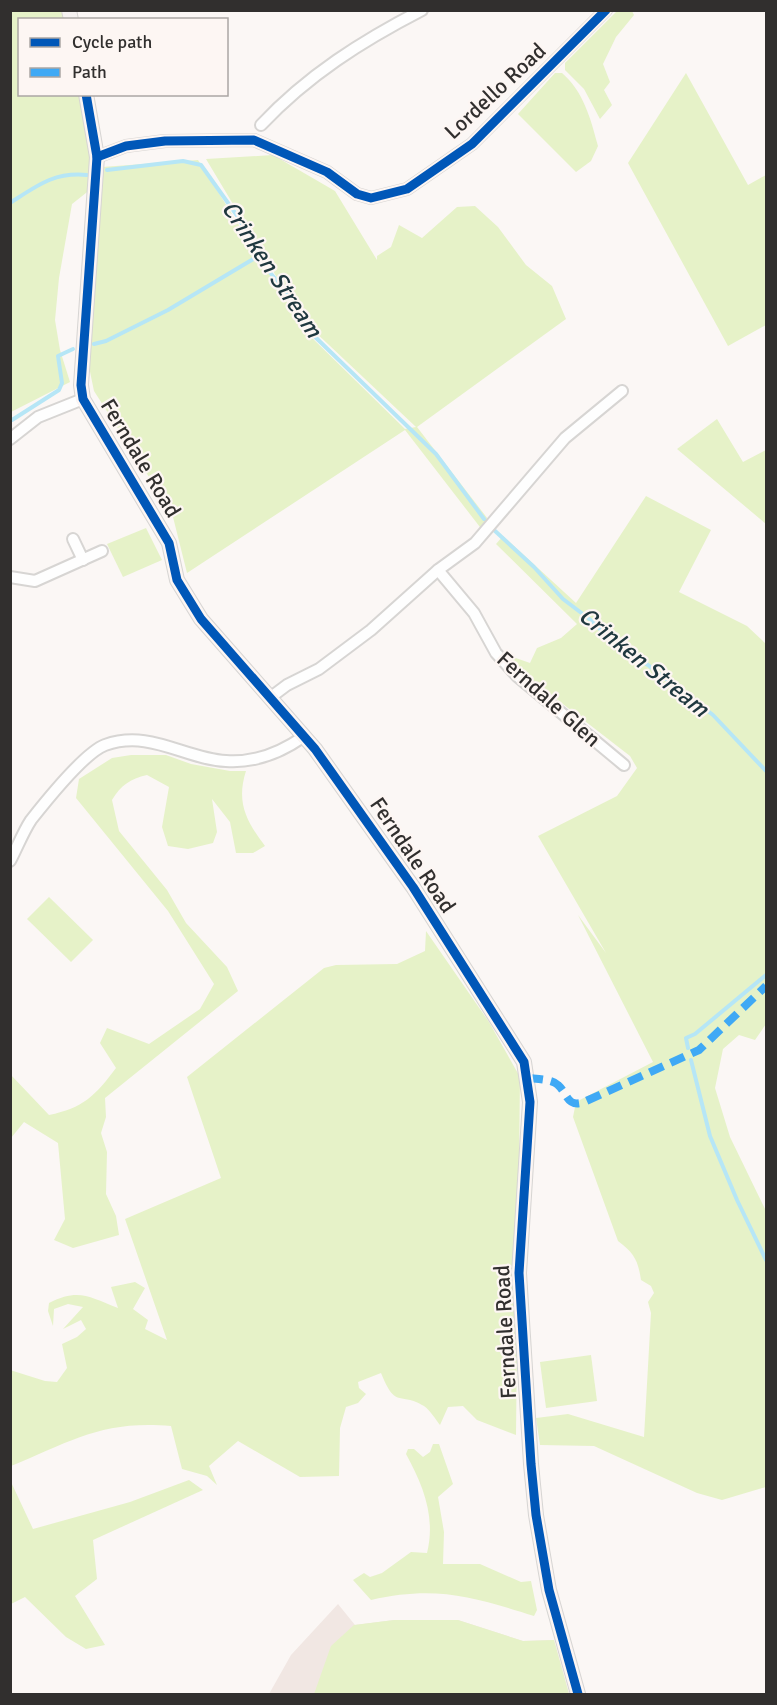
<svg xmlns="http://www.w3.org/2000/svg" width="777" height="1705" font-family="Signika,sans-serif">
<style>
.built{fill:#f1e7e3}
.green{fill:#e6f2c8}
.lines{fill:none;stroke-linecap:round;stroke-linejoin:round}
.stream{stroke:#b6e6f6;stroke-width:4}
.street-casing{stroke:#d7d5d3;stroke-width:14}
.secondary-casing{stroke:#d7d5d3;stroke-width:16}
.street{stroke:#fefefe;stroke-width:10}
.secondary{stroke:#f5f1f0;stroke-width:14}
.quiet{stroke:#3fa9f5;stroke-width:8;stroke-dasharray:15 8;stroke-linecap:butt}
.cycleway-casing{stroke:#fdf6f3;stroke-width:13}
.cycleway{stroke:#0057b8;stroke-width:9}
.labels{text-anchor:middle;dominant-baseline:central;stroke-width:4.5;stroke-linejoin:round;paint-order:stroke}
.street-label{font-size:22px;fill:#312f2e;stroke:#fdf6f3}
.water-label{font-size:24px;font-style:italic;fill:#20383f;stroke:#fdf6f3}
</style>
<rect width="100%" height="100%" fill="#fbf7f5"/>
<path class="built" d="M338,1604L355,1625L394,1620H458L523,1641L554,1640L569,1694H269L291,1655Z"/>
<g class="green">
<path d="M11,11H61L64,19L20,20V94L81,95L91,152V189L72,204L59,278L55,320L60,350L70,382L11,412Z"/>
<path d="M617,11H632L634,15L616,37L603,64L610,82L604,90L612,105L600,119L584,89L565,70V63Z"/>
<path d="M555,73H562C584,92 591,120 598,146L591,161L576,172L518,114Z"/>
<path d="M686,73L748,185L766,175V325L728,346L628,163Z"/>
<path d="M273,155L335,191L377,260V256L391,247L399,225L422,238L457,207L475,206L498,227L526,265L552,286L566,319L417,427L491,523L483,531L405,430L187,573L172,513L94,391L88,362L102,167L198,160L306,332L405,429L416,427L312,329L298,303L282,286L206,159Z"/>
<path d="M717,419L743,462L766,450V524L677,449Z"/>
<path d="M646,496L711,530L679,592L747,626L766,644V1024L755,1040L739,1035L723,1049L715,1088L730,1137L766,1211V1487L722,1500L697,1493L594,1446L540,1445L536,1418L568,1414L644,1437L651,1313L648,1302L654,1293L651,1286L641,1280C638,1260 634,1253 618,1241L573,1117L576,1102L653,1062L578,915L606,953L538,836L617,796L637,768L630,756L519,670L502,653L530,663L537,648L561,638L577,624L496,544L503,536L576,603Z"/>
<path d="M146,528L162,560L123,577L107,544Z"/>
<path d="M131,755H166L191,764L230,771H246C236,802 246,821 265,846L253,853H236L230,822L212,799L217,832L213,843L188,849L168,846L162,827L169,787L147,775C130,779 121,785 112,800L119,831L167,890L186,923L227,967L238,991L105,1098L106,1117L101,1133L107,1152L106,1194L116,1216L119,1235L73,1248L54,1240L65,1219L58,1143L24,1122L11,1138V1075L49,1115C83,1108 95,1096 116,1068L100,1043L107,1028L149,1044L200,1009L214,984L168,911L76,798L79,779L112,758Z"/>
<path d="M49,897L93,940L71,962L27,919Z"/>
<path d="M426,931L489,1022L520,1077L516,1435L477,1420L463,1406L448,1407L440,1425C436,1420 430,1410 424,1406C399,1391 396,1410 381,1373L358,1382L359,1388L366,1394L358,1403L346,1407L340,1428L339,1476L300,1477L238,1441L209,1466L217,1485L207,1476L182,1469L171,1426C102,1420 72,1441 11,1466L10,1370L45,1381L57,1382L67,1368L62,1344L77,1337L86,1329L81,1320L63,1329L83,1307L68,1304L54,1309L53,1326L48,1311L49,1303C79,1288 89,1297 118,1308L111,1287L135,1282L145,1288L133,1309L148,1320L145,1329L167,1340L125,1219L221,1178L187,1077L324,968L336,965L397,964L425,951Z"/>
<path d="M591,1355L597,1401L546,1408L540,1362Z"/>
<path d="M433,1444H439L453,1484L438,1497L444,1532L443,1564H480L521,1582L531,1581L537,1610L534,1616C473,1597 436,1585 371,1600L353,1580L364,1573L370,1577L382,1573L411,1552L427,1553C436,1517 423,1485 406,1454L408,1449H414L423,1457L430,1452Z"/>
<path d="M189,1480L203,1490L93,1540L97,1579L75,1596L105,1645L86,1649L66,1637L25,1597L11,1604V1482L33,1529L130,1502Z"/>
<path d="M394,1620H458L523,1641L554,1640L569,1694H314L331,1646L354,1625Z"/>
</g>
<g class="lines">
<g class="stream">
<path d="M107,170L183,161L201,165L238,217L267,269L295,302L311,333L436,454L484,519"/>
<path d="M10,203C38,185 54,172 87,175"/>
<path d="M94,344L106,341L168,310L260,255"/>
<path d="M12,420L59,390L62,383L58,356L73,349"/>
<path d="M494,530L534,567L563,599L592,621L615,644L648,665L713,715L766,771"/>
<path d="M688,1048L686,1038L695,1034L766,975"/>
<path d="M691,1060L710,1136L737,1200L766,1260"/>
</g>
<defs>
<g id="street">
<path d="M261,125C308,75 362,41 422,10"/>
<path d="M97,157L126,146L165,141L254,140L327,172L357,194L371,198L407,189L472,144L606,10"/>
<path d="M10,439L38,417L83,399"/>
<path d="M73,539L83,560"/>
<path d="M438,570L474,613L496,653L517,676L624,765"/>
<path d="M10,577L35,581L102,551"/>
<path d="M271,697L287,685L319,669L371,630L438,570L475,543L565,438L622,391"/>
<path d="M10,861C17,848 23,832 31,820C46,801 84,753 105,745C150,729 185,759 226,761C254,763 280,753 303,737"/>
</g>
<g id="secondary">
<path d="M69,10L71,20"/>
<path d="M86,94L97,157L81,385L83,399L169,543L177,580L201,619L315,749L413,887L524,1062L530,1102L519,1273L531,1464L536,1515L549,1590L578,1694"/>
</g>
</defs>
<use href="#street" class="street-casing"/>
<use href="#secondary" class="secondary-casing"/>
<use href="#street" class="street"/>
<use href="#secondary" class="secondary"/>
<path class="quiet" d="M528,1078C536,1079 552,1079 558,1085C568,1094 567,1108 584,1102L699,1050L766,986"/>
<defs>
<g id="cycleway">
<path d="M86,94L97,157L81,385L83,399L169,543L177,580L201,619L315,749L413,887L524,1062L530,1102L519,1273L531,1464L536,1515L549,1590L578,1694"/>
<path d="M97,157L126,146L165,141L254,140L327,172L357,194L371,198L407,189L472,144L606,10"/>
</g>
</defs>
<use href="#cycleway" class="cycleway-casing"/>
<use href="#cycleway" class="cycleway"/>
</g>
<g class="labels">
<g class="street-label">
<text transform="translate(495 91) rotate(-43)">Lordello Road</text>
<text transform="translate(141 458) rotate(59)">Ferndale Road</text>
<text transform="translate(549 699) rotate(42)">Ferndale Glen</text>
<text transform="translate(413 855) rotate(56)">Ferndale Road</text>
<text transform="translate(505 1332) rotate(-93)">Ferndale Road</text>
</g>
<g class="water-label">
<text transform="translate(272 269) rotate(56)">Crinken Stream</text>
<text transform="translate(644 662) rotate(39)">Crinken Stream</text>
</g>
</g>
<rect width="777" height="1705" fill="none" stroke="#312f2e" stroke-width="24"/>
<rect x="18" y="18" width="210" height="78" fill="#fdf6f3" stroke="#aba6a4" stroke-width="1.5"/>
<rect x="30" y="38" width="30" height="9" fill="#0057b8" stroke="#aba6a4" stroke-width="1.5"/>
<text x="72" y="48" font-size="18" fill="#312f2e">Cycle path</text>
<rect x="30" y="68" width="30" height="9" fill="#3fa9f5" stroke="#aba6a4" stroke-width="1.5"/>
<text x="72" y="78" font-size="18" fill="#312f2e">Path</text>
</svg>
